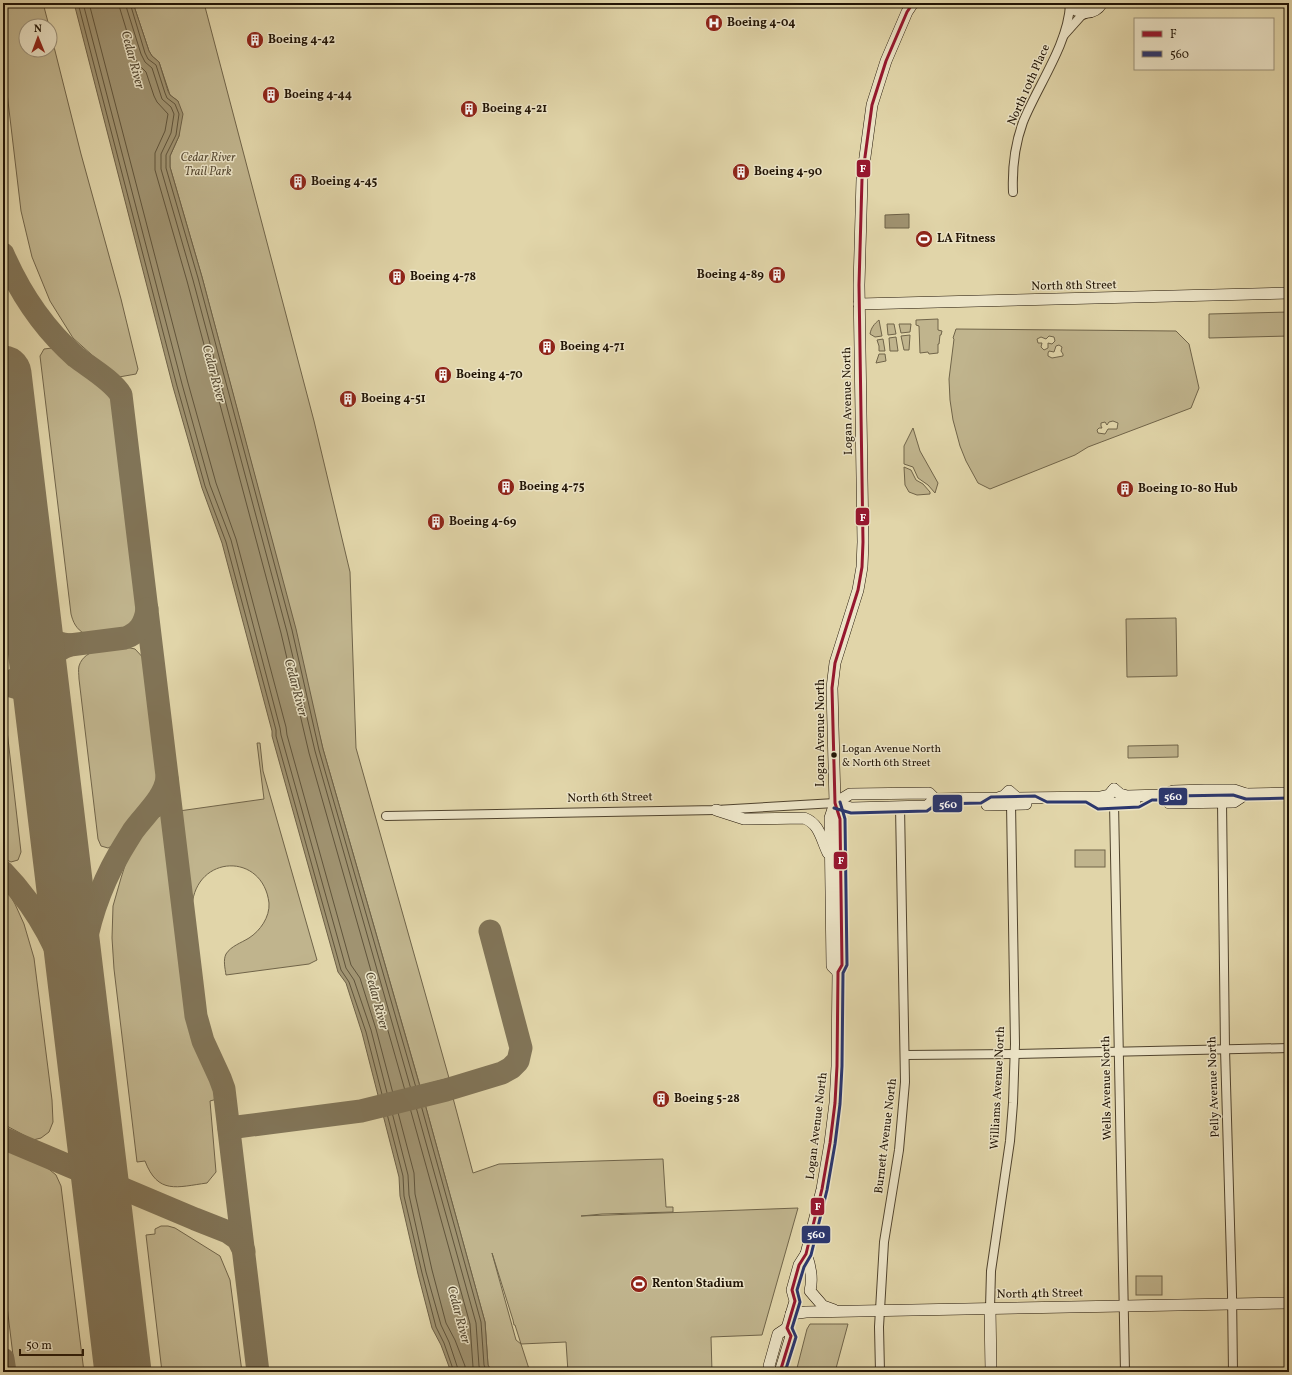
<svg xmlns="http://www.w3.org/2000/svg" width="1292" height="1375" font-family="Vollkorn,serif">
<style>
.green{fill:#c0b48d;stroke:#706449;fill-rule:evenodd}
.water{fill:#a09371;stroke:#6d6046}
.pier{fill:#e1d5a9}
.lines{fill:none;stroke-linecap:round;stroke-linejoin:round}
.shore{stroke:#60543b;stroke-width:1}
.taxiway{stroke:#817457;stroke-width:23}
.runway{stroke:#817457;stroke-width:57}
.street-casing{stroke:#51442e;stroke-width:10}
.secondary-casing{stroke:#211405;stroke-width:12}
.street{stroke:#ece4c7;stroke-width:8}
.secondary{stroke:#ece4c7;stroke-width:11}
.bus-1-casing{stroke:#ece4c7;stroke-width:6}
.bus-2-casing{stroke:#ece4c7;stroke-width:6}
.bus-1{stroke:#96172e;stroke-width:3}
.bus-2{stroke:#2b376e;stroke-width:3}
.bus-dot{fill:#211405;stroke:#ece4c7;stroke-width:1.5}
.labels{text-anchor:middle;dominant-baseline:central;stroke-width:3;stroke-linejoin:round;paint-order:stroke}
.bus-label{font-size:11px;fill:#211405;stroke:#ece4c7;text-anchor:start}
.poi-label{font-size:12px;font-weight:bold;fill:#211405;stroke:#ece4c7;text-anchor:start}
.street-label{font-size:12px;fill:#211405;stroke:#ece4c7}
.park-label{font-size:12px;font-style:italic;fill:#594c35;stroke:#ece4c7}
.water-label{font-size:13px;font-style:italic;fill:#544730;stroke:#ece4c7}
.line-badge{stroke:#ece4c7;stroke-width:1.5}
.badge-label{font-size:11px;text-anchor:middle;font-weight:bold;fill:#fff}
</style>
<rect width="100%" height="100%" fill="#e1d5a9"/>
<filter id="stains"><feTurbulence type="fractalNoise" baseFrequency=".005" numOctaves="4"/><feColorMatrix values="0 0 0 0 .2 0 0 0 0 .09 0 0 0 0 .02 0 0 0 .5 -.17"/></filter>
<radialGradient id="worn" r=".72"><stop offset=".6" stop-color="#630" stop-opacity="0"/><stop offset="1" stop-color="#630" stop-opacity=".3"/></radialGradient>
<g class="green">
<path d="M3,3H43L49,26H26V50H50V31L81,154L121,299L138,369L136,374L119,377L112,373L73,338L50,301L32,257L21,211L3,59Z"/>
<path d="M133,3H204L314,421L350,572L356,748L449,1078L420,1086L323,749L273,545L202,277L170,167V156L179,136L178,101L170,95L159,62L152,56L149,51Z"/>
<path d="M1289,312V336L1209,338V314Z"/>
<path d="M938,319V330L942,331L941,335H940L939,344H938V353L929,354L928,352L920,353L919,326L916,325V320Z"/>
<path d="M879,320L882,336L875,337L870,334C871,328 874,324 879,320Z"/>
<path d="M887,324H894L896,334L888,335Z"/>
<path d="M899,324H911L910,332L901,333Z"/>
<path d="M956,329L1176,331L1189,344L1199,388L1191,408L1088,447L1075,455L990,489L978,483L966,461L960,446L953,420L950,400L949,379L954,339L953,338ZM1049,336L1054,337L1055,341L1052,344L1048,343V348L1044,350L1041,347L1042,343H1038L1037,339L1041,337L1046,339ZM1059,345L1062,347L1061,351L1063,354V356L1052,358L1048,356V353L1049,351L1054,352L1056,346ZM1113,421L1118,423L1117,429H1108L1105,434L1098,433L1097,430L1099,428H1102L1101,426V423L1105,422L1107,425L1109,422Z"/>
<path d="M910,335L909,350H904L901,336Z"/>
<path d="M896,337L898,351H890L889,338Z"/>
<path d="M883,339L885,351H879V346L877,340Z"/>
<path d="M52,348L114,398L118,408L141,608V620C136,624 132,629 126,631C119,633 91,636 85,634C76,629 73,622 71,614L40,356L44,349Z"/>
<path d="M879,354H885L886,361L876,363Z"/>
<path d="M913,428L920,451L938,483L935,493L928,485L918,478L913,467L904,464V446Z"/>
<path d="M904,467L911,470L916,480L923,484L930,492V494L917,495L909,492L905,485Z"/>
<path d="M1176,618L1177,676L1127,677L1126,619Z"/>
<path d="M126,647L135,649L148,663L161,761V775L157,789L132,821L116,844L108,848L101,846L98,839L79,679C79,675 78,670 79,666C85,647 110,649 126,647Z"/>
<path d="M3,710L5,713L21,852L18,860L11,862L3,858Z"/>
<path d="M257,743H260L263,771L317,960L309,964L226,975C225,968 223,960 226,954C231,946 241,943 249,938C260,931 270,917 269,903C263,852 196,854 192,906H190L179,811L264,799Z"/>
<path d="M1178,745V757L1128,758V746Z"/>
<path d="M162,815L167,823L188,1008L194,1035L213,1081L217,1099L210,1101L216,1172L207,1183C177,1187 158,1195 145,1161L137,1162L114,969L112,938L113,906L121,878L129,853L154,819Z"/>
<rect x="1075" y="850" width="30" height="17"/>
<path d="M3,883L15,904L24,924L34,958L52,1100L53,1122L49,1132L41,1138L33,1140L3,1124Z"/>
<path d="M453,1098L473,1173L499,1164L663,1159L666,1207H673V1212L602,1214L581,1216L798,1208L762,1335L711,1337L712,1372H568L566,1342L521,1344L530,1372H492L488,1365L485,1322L425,1104ZM492,1253L513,1320L514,1325H515L521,1344L516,1340Z"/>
<path d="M3,1149L44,1165L56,1175L61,1186L84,1372H15L3,1273Z"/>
<path d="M161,1226H168L175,1228L220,1256L230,1280L242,1372H162L146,1235L155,1234V1229Z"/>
<rect x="1136" y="1276" width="26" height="19"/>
<path d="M810,1324H848L835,1372H796L807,1329Z"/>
</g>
<g class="water">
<path d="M74,3H133L149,51L152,56L159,62L168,91L170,95L178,101L183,114L179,136L170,156V167L202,277L296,629L323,749L425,1104L485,1322L488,1365L492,1372H451L441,1345L432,1328L418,1274L400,1196L399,1177L362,1033L346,983L338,972L272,736V731L222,543L202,488L173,387Z"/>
<path d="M909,214V228H885V215Z"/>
</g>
<path class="pier" d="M422,1086L427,1104L381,1116L377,1098Z"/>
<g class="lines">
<g class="shore">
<path d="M78,3L177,386L205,486L226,542L276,730V736L341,970L349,982L366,1032L403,1176L404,1196L422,1273L436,1327L444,1343L454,1372"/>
<path d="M83,3L182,384L210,485L231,540L280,728L281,735L346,968L354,980L371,1030L408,1175L409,1195L426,1272L441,1325L449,1342L459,1372"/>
<path d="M89,3L188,383L216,483L236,539L286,727L287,735L351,965L360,978L376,1029L414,1173L415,1194L432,1270L446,1323L455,1340L465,1366V1372"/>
<path d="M119,3L120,9L135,58L140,66L146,72L154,96L157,102L168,114L165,131L155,153V170L187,281L281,633L309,753L410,1108L470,1324L473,1367L475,1372"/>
<path d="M125,3L141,54L145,62L152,68L162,99L171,107L174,114L171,133L161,154V169L193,280L287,632L315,751L416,1107L476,1323L479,1366L481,1372"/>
<path d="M130,3L145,53L148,59L156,65L165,93L167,98L175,104L179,114L176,135L166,155V168L198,278L292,630L319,750L421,1105L481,1322L484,1365L487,1372"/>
</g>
<g class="taxiway">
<path d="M3,254C20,293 44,329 76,357C89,367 113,381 121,395L196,1016L203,1041L220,1078L224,1089L258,1372"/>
<path d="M32,615C41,633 48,643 70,645L125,638C139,633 145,624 147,609"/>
<path d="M3,685C28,686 37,702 44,724"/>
<path d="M3,685C27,676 31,663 35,639"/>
<path d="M40,686C43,666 50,652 70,645"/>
<path d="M3,872C38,908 63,955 75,1004"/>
<path d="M80,1025C80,1004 80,984 82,964C87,926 100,887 119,854C123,847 128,839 133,831C144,815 165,798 167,778"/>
<path d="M229,1128L361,1111L446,1090L502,1073L511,1068L518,1061L521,1048L490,931"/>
<path d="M3,1138L195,1219L228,1232L238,1239L244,1251"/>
<path d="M3,1359L5,1372"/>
</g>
<path class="runway" d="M3,374L123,1372"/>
<defs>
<g id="street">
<path d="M1064,35L1081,16L1087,13"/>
<path d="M1013,192C1012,168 1015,144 1023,122C1038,85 1068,44 1070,5"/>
<path d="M1222,802L1225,1049L1232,1294L1233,1372"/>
<path d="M1114,803L1125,1372"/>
<path d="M386,816L716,810L835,803"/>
<path d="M905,1055L1014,1054L1289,1048"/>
<path d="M990,1308L991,1271L1010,1141L1013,1103L1015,1044L1011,804"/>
<path d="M880,1372L879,1327L884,1242L899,1150L905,1082L900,807"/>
</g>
<g id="secondary">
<path d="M1068,3C1077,15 1094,16 1102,3"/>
<path d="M859,304L1289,293"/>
<path d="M1114,789L1120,794L1127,796L1163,795L1173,791L1205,790H1234L1246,794L1289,793"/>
<path d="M1163,795L1169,803L1234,802L1246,794"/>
<path d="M1094,801L1098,804L1135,802"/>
<path d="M835,803L851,808L927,806L935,799L998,798L1004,796L1009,791L1017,798L1100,797L1109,795L1114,789"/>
<path d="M835,803L850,794L929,793L935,799"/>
<path d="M987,805L1026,804"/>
<path d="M716,810L744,819L804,818C820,824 821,839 828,853"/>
<path d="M838,972L832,966L830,818L835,803L832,688L835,663L858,590L862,567L863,542L859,285L862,179L872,105L886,61L907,12L913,3"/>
<path d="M806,1254C811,1267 813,1278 810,1291L823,1306L834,1310"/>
<path d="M990,1308L991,1372"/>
<path d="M791,1314L806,1312L1289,1303"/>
<path d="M771,1372L769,1366L778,1334L787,1328"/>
<path d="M780,1372L791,1336L787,1328L795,1301L792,1290L799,1265L806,1254L822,1189L830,1143L835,1103L837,1066L838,972L842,965L840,819L835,803"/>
</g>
</defs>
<use href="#street" class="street-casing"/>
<use href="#secondary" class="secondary-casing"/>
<use href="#street" class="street"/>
<use href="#secondary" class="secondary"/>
<defs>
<path id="bus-1" d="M780,1372L791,1336L787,1328L795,1301L792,1290L799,1265L806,1254L822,1189L830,1143L835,1103L837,1066L838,972L842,965L840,819L835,803L832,688L835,663L858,590L862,567L863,542L859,285L862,179L872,105L886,61L907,12L913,3"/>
<g id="bus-2">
<path d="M834,808L851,813L927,811L937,804L981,803L991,797L1035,796L1047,802H1086L1098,809L1139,807L1152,800H1164L1174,796L1233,795L1246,799L1289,798"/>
<path d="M785,1372L796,1337L792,1328L800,1302L797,1290L804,1267L811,1255L827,1190L835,1144L840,1104L842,1066L843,973L847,965L845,819L840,802"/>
</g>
</defs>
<use href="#bus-1" class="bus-1-casing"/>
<use href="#bus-2" class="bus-2-casing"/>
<use href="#bus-1" class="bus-1"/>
<use href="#bus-2" class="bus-2"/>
</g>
<defs>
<symbol id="hospital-disc" viewBox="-11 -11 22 22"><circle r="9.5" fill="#8f2418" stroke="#ece4c7"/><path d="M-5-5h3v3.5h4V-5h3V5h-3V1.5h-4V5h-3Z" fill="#fff"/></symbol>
<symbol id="building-disc" viewBox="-11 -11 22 22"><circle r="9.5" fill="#8f2418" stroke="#ece4c7"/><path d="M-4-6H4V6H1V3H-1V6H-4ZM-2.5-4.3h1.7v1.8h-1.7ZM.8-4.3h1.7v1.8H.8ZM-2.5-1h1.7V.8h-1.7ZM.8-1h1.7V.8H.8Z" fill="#fff"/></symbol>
<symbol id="stadium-disc" viewBox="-11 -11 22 22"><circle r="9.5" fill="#8f2418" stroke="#ece4c7"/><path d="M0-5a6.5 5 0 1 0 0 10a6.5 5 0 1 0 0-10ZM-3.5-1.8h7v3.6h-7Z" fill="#fff"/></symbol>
</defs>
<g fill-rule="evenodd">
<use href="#hospital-disc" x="704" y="13" width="20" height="20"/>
<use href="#building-disc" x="245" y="30" width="20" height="20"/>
<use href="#building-disc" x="261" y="85" width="20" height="20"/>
<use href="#building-disc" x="459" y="99" width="20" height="20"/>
<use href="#building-disc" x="731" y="162" width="20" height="20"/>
<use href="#building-disc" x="288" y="172" width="20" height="20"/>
<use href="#stadium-disc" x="914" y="229" width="20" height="20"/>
<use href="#building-disc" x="767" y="265" width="20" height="20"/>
<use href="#building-disc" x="387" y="267" width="20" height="20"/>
<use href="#building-disc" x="537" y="337" width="20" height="20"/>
<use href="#building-disc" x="433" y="365" width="20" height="20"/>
<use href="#building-disc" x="338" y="389" width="20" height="20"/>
<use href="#building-disc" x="496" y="477" width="20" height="20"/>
<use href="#building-disc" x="1115" y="479" width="20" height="20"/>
<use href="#building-disc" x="426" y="512" width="20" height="20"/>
<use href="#building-disc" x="651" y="1089" width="20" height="20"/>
<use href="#stadium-disc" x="629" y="1274" width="20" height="20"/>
</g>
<circle class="bus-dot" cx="834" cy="755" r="3.5"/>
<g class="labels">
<g class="bus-label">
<text x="842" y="749">Logan Avenue North<tspan x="842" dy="14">&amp; North 6th Street</tspan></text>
</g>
<g class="poi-label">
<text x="727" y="23">Boeing 4-04</text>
<text x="268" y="40">Boeing 4-42</text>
<text x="284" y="95">Boeing 4-44</text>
<text x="482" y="109">Boeing 4-21</text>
<text x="754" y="172">Boeing 4-90</text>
<text x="311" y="182">Boeing 4-45</text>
<text x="937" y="239">LA Fitness</text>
<text x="764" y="275" text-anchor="end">Boeing 4-89</text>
<text x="410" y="277">Boeing 4-78</text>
<text x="560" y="347">Boeing 4-71</text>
<text x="456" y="375">Boeing 4-70</text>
<text x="361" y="399">Boeing 4-51</text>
<text x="519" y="487">Boeing 4-75</text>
<text x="1138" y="489">Boeing 10-80 Hub</text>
<text x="449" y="522">Boeing 4-69</text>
<text x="674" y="1099">Boeing 5-28</text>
<text x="652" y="1284">Renton Stadium</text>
</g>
<g class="street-label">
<text transform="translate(1029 85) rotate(-66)">North 10th Place</text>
<text transform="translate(1074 286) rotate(-1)">North 8th Street</text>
<text transform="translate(848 401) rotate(-91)">Logan Avenue North</text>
<text transform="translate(821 733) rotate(-90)">Logan Avenue North</text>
<text transform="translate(610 798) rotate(-1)">North 6th Street</text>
<text transform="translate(1214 1087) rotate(-92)">Pelly Avenue North</text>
<text transform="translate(998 1088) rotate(-87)">Williams Avenue North</text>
<text transform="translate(1107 1088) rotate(-91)">Wells Avenue North</text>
<text transform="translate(817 1126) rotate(-83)">Logan Avenue North</text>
<text transform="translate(886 1136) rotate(-83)">Burnett Avenue North</text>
<text transform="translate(1040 1294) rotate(-1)">North 4th Street</text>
</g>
<g class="park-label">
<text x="208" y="158">Cedar River<tspan x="208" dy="14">Trail Park</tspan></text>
</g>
<g class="water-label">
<text transform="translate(132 60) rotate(75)">Cedar River</text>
<text transform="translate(213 374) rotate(75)">Cedar River</text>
<text transform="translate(295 688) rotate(75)">Cedar River</text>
<text transform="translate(376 1001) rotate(75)">Cedar River</text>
<text transform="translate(458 1315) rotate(75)">Cedar River</text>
</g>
</g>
<g class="line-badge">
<rect x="856" y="159" width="15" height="19" rx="4" fill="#96172e"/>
<rect x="855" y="507" width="15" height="19" rx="4" fill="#96172e"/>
<rect x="1158" y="787" width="30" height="19" rx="4" fill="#2b376e"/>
<rect x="932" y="794" width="31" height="19" rx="4" fill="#2b376e"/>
<rect x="833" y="851" width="15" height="19" rx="4" fill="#96172e"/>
<rect x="810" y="1197" width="15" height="19" rx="4" fill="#96172e"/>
<rect x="801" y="1225" width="30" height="19" rx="4" fill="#2b376e"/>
</g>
<g class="badge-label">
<text x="863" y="172">F</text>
<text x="863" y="521">F</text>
<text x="1173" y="800">560</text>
<text x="948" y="808">560</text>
<text x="841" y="864">F</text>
<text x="818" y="1210">F</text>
<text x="816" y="1238">560</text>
</g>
<rect width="1292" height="1375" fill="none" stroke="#e1d5a9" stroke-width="16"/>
<rect x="4" y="4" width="1284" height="1367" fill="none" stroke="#211405" stroke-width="2"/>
<rect x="8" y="8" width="1276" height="1359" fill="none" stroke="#211405"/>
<rect x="1134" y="18" width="140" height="52" fill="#ece4c7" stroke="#9b9179"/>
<rect x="1142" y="31" width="20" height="6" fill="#96172e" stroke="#9b9179"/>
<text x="1170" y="38" font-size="12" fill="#211405">F</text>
<rect x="1142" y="51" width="20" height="6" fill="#2b376e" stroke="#9b9179"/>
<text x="1170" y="58" font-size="12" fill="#211405">560</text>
<g transform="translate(38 38) rotate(359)"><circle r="19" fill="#ece4c7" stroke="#9b9179"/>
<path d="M0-3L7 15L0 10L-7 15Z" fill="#8f2418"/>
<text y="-6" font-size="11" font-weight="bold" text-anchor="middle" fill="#211405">N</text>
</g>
<path d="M20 1349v6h63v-6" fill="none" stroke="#211405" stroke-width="2"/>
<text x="26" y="1349" font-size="12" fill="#211405" stroke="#ece4c7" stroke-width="3" paint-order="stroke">50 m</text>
<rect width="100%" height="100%" filter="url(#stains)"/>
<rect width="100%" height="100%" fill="url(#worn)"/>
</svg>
